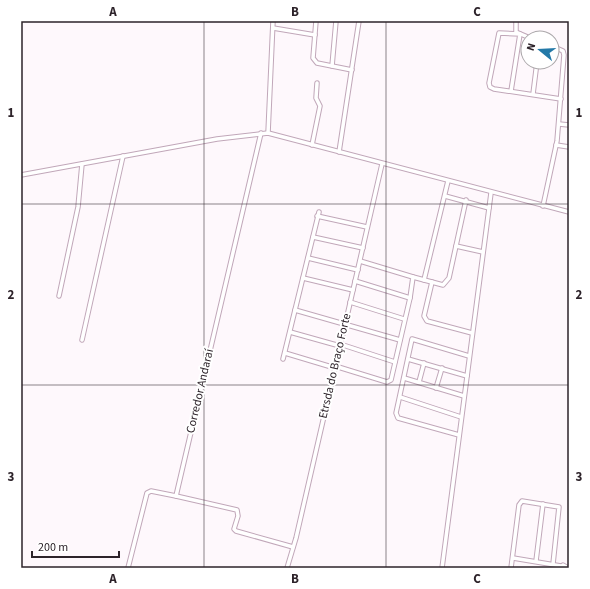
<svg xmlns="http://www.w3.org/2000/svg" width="590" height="589" font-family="'Source Sans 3',sans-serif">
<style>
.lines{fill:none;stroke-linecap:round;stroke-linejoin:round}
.street-casing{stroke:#c1a7b9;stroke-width:5.5}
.street{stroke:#fff;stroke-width:3.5}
.grid{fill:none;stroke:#2d232a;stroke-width:1;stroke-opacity:0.55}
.labels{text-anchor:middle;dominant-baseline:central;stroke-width:4;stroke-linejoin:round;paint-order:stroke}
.street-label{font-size:12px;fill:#2d232a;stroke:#fff}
.neatline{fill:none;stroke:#2d232a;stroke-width:1.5}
.grid-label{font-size:13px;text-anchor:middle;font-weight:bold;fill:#2d232a}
</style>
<rect width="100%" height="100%" fill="#fef8fc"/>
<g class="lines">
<defs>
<g id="street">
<path d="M316,21L313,58L317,63L352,70"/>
<path d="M516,21V32L530,38"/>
<path d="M273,28L315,35"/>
<path d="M332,66L336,21"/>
<path d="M511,91L520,34L499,33L489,83L490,87L494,89L561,99"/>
<path d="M533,94L537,62"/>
<path d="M559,124L569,125"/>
<path d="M268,133L273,21"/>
<path d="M312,145L320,106L316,98L317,83"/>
<path d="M556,145L569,147"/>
<path d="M339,152L359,21"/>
<path d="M21,175L217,139L268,133L569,212"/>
<path d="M445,196L489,208"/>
<path d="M543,206L557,141L564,55L563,51L552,46"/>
<path d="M317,216L367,227"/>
<path d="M313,237L363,248"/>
<path d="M456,246L483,252"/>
<path d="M308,258L358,270"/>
<path d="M413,277L443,285L449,278L466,200"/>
<path d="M303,278L353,290"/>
<path d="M424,280L448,181"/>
<path d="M355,281L410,298"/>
<path d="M432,282L424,316L427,321L472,333"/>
<path d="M59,296L78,207L82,164"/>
<path d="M350,302L404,319"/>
<path d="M295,310L400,340"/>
<path d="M290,332L340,346"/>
<path d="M82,340L123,156"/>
<path d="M340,344L395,362"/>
<path d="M285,353L335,368"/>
<path d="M283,359L319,212"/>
<path d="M408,359L467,376"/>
<path d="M335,366L387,382L391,380L410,298L413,277L360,261"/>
<path d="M404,378L464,396"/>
<path d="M419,382L424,363"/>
<path d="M436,388L442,368"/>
<path d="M400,397L461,417"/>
<path d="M459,435L398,418L396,413L412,339L469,356"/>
<path d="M176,496L237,510L238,516L234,529L236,531L293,547"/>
<path d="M513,558L561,566"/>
<path d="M536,561L543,504"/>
<path d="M128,568L147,493L151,491L176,496L261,133"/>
<path d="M287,568L296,538L382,164"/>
<path d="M442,568L491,193"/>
<path d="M511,568L519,505L522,501L559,507L553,564"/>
<path d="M560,568L563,565L568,568"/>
</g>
</defs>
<use href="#street" class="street-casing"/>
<use href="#street" class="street"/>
</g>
<path class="grid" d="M204,21V568M386,21V568M21,204H569M21,385H569"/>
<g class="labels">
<g class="street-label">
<text transform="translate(335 366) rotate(-77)">Etrsda do Braço Forte</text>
<text transform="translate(200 391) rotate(-77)">Corredor Andaraí</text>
</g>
</g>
<rect width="590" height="589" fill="none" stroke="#ffffff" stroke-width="44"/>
<g transform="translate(540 50) rotate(288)"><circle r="19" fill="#ffffff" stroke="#aba7aa"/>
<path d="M0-3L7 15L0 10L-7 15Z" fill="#2379a8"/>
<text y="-6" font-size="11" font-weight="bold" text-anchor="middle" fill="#2d232a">N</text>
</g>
<path d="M32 551v6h87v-6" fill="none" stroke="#2d232a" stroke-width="2"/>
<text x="38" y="551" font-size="12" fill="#2d232a" stroke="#ffffff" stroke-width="3" paint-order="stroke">200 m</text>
<rect x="22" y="22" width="546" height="545" class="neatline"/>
<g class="grid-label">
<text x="113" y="16">A</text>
<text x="295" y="16">B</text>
<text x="477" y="16">C</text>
<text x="11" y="117">1</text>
<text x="579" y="117">1</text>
<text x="11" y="299">2</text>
<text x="579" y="299">2</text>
<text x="11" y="481">3</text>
<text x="579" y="481">3</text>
<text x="113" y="583">A</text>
<text x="295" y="583">B</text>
<text x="477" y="583">C</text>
</g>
</svg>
